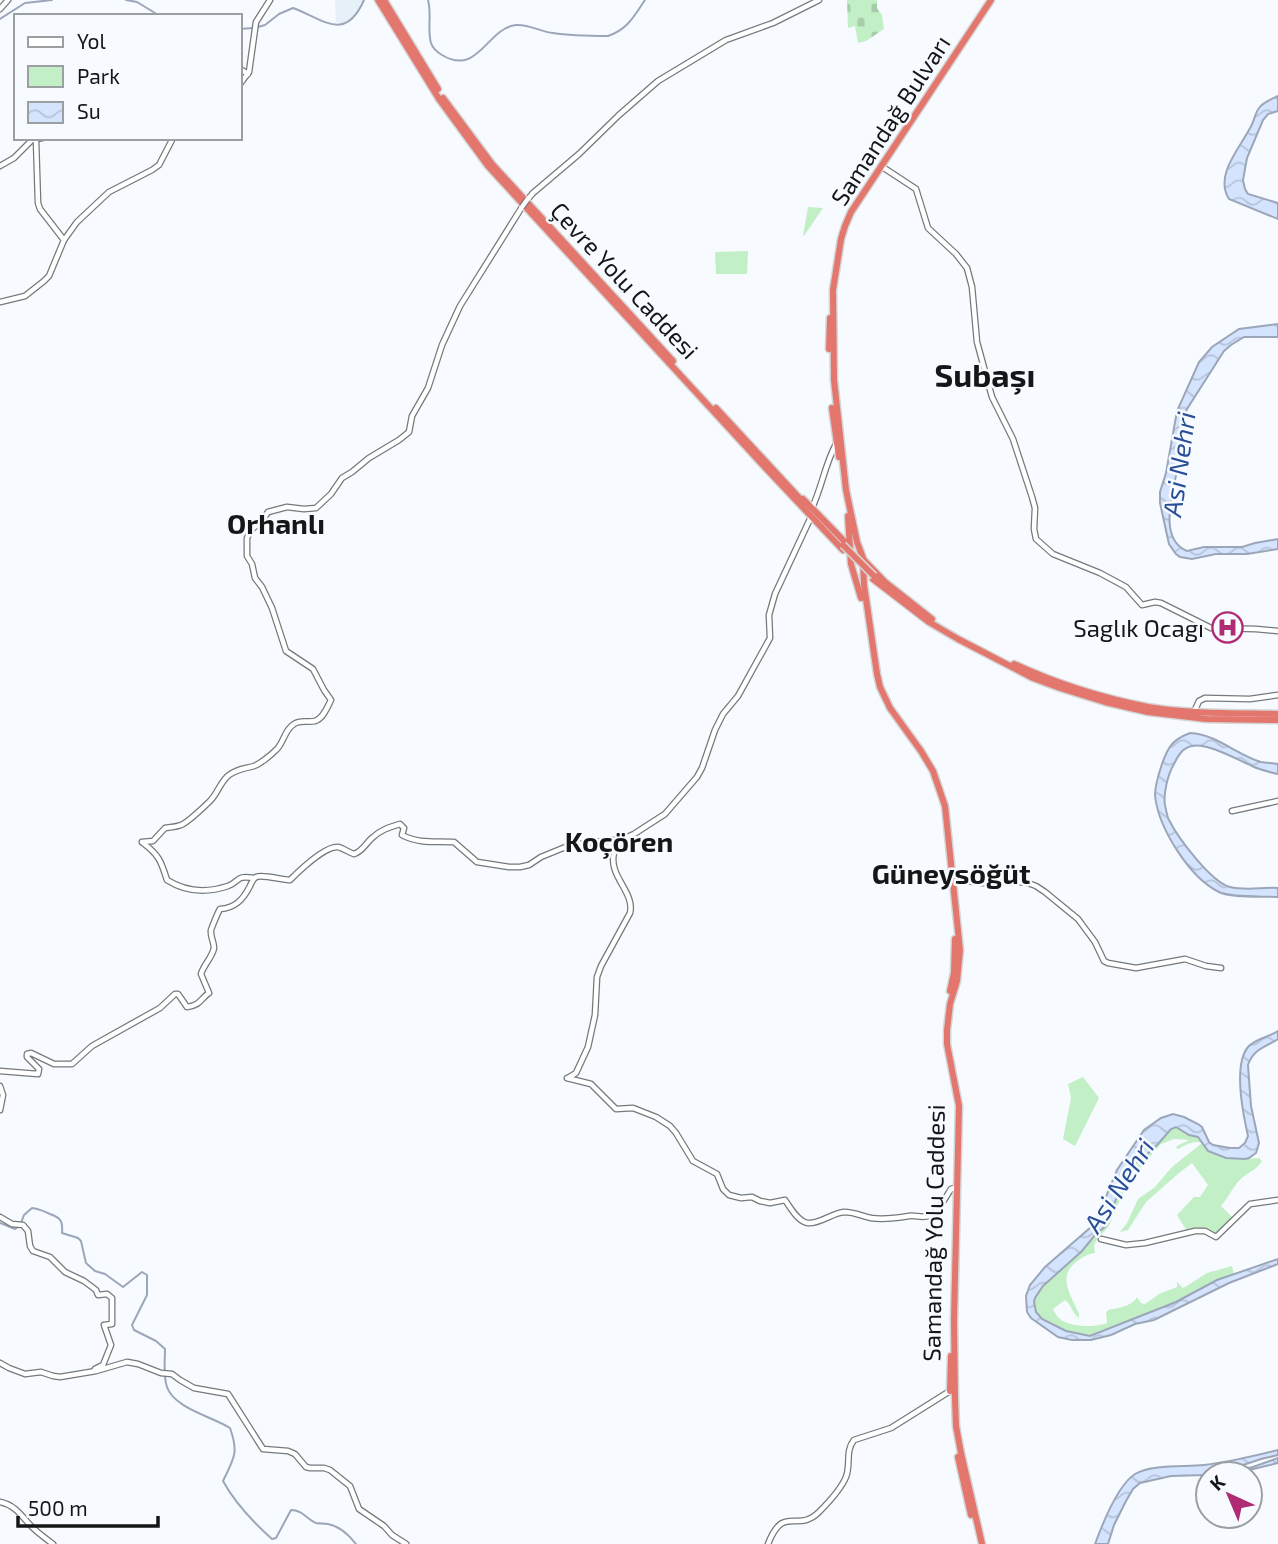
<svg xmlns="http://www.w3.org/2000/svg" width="1278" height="1544" font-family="'Exo 2',sans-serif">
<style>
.built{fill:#e5f0f8}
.green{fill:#c2efc5}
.cemetery{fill:url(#cemetery-stones)}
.water{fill:url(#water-waves);stroke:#9ba6b9;stroke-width:2}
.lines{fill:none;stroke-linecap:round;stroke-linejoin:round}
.stream{stroke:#9ba6b9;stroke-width:2}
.secondary-casing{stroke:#75797c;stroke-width:7}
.highway-casing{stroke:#d5d5d5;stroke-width:9}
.secondary{stroke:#fff;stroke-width:4.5}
.highway{stroke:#e3776e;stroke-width:6}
.secondary-bridge-casing{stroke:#75797c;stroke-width:7;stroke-linecap:butt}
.highway-bridge-casing{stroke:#d5d5d5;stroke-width:9;stroke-linecap:butt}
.secondary-bridge{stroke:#fff;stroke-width:4.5}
.highway-bridge{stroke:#e3776e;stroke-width:6}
.labels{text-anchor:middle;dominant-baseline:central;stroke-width:5;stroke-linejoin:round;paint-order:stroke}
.street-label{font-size:24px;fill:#141617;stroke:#f7fbff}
.poi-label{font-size:24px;fill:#141617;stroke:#f7fbff;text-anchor:end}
.water-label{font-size:26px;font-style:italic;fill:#284e98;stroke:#f7fbff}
.quarter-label{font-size:28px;font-weight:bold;fill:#141617;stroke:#f7fbff}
.district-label{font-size:32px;font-weight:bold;fill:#141617;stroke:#f7fbff}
</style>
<defs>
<pattern id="cemetery-stones" width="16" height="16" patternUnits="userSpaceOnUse" patternTransform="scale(1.75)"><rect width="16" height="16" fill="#c2efc5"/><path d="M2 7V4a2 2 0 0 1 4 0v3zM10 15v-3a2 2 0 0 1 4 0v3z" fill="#a6cca8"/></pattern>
<pattern id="water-waves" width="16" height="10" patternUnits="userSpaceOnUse" patternTransform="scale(1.75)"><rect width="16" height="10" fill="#d5e4fe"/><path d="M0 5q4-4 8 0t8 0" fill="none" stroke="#b6c3d9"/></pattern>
</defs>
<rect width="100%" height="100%" fill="#f7fbff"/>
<path class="built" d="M335,0H363L356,15L351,20L342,23L336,22Z"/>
<g class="green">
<path d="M808,207L823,208L804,236L803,235Z"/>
<path d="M748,251L747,274H716L715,252Z"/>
<path d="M1083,1077L1099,1098L1075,1146L1063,1139L1071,1098L1068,1084Z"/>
<path d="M1173,1127C1182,1129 1188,1136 1198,1137L1207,1150L1226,1158L1245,1159L1259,1158L1262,1161C1256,1170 1251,1171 1243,1177C1234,1184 1229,1197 1221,1206L1233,1218L1216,1235L1208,1231H1187L1177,1215L1194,1197H1200L1208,1185L1192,1163L1179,1173L1146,1202L1128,1230L1120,1232L1127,1223L1138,1199L1155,1187L1172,1167L1202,1143C1194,1140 1186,1145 1178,1149L1176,1148L1177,1146L1189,1140L1174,1139L1161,1144L1142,1166L1126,1186L1109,1226L1096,1241L1094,1246L1095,1253C1087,1254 1081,1258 1075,1263C1057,1277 1072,1297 1079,1314V1318C1072,1314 1072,1305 1065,1300L1053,1309C1054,1311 1057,1317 1060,1319C1069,1327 1096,1328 1107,1323L1106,1313L1108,1310C1118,1308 1133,1306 1137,1297L1141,1303L1145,1304L1159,1294L1177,1287V1282L1183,1288L1185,1287L1207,1273L1232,1266L1234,1274L1210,1283L1176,1302L1090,1336L1066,1331L1042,1319L1036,1312L1034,1302L1035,1298L1048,1281L1082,1251L1109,1221L1121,1186L1133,1164L1142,1159Z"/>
</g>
<path class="cemetery" d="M847,0H877V8L882,15L884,29L866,41L858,43L855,26L848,28Z"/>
<g class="water">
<path d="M1278,96V111L1268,114L1263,120L1247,158L1243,180L1245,189L1248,194L1278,203V219L1229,199C1214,175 1240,148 1250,128C1254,122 1255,113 1259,108C1263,102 1272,99 1278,96Z"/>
<path d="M1278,324V337H1244L1231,345L1224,351L1187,409C1179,426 1181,446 1178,464C1175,489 1156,538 1187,551L1204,547H1242L1255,543L1278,539V549L1247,554H1216L1192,559L1180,557L1176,554L1169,544L1160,503V492L1166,473L1177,411L1199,362L1212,347L1239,329Z"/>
<path d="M1190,733C1216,734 1237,755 1261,762C1267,763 1273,763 1278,764V774C1269,772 1260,770 1252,766C1238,760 1206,742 1192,746C1182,748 1178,756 1174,764C1168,774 1163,794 1165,805C1166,809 1167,817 1169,820C1178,838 1211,882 1230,887C1246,891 1262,887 1278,888V897C1263,896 1230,898 1219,892C1190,878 1158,828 1155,795C1155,785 1159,773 1162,764C1168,747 1172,740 1190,733Z"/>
<path d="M1278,1031V1039C1266,1047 1253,1049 1248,1065L1251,1106L1259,1143L1256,1153L1249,1158L1245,1159L1226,1158L1208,1151L1198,1137L1189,1135L1176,1127L1171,1129L1158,1144L1142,1159L1133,1164L1121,1186L1106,1226L1095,1235L1082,1251L1043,1286L1035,1298L1034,1302L1036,1312L1042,1319L1066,1331L1090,1336L1176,1302L1217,1280L1278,1259V1264L1229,1283L1154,1320L1135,1324L1111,1335L1091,1340H1072L1058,1337L1031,1318L1027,1312L1026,1296L1030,1285L1045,1267L1091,1227L1098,1216L1117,1170L1144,1130L1161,1118L1173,1114L1184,1117L1198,1124L1202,1127L1209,1142L1213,1145L1230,1148H1239L1245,1143L1248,1136C1243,1114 1233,1065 1248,1047C1255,1039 1269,1037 1278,1031Z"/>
<path d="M1278,1450V1455L1261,1459L1237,1467L1239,1470L1253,1467L1278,1458V1463L1241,1472L1226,1471L1205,1475L1171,1476L1140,1483L1133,1489L1126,1501L1114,1525L1108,1544H1095C1102,1525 1118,1485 1135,1474C1152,1464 1184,1467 1204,1465C1229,1462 1254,1456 1278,1450Z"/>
</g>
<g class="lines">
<g class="stream">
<path d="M126,0L137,2L160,16"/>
<path d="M428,0C432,14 427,29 431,43C433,49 437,52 442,55C478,77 487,28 516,25C529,24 541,32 553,33C571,36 590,36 608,36C628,29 634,16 645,0"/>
<path d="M0,19L25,3L52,0"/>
<path d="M258,27L265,25L279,14L293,8C323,19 345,43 364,0"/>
<path d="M240,29L253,28"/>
<path d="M0,1223L15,1229L18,1227"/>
<path d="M21,1223L24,1215L32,1208C39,1209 44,1211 50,1214C61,1218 63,1221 62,1233L78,1238L81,1241L86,1263L95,1271L105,1274L123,1287L142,1272L147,1275V1295L132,1325L134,1330L156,1341L165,1349C165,1361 163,1376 167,1387C174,1408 213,1417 230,1428C239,1453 234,1458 223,1481C235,1503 253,1522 272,1539L276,1538L291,1510C302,1510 307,1519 316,1523C320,1524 324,1523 328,1524C339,1526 349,1535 356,1544"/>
</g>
<defs>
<g id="secondary">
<path d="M0,9L8,0"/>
<path d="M240,69L248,74"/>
<path d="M240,84L249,72L256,22L270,0"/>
<path d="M36,140L38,203L40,209L64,240"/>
<path d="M0,166L14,158L32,140L42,138"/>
<path d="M881,166L916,189L928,228L956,254L967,268L972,287L977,342L992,397L1013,439L1032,497L1035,508L1034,529L1036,539L1053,554L1100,573L1126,587L1142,605L1155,602L1161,603L1211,628L1256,629L1278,631"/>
<path d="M527,200L533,193L579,154L619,115L658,81L726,40L773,23L819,0"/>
<path d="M0,302L25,296L44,281L49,276L64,240L77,222L109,192L152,170L159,165L173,138"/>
<path d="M812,508C822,487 825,464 836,444"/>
<path d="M1194,712L1199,701L1205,698L1250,699L1278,695"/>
<path d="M1232,811L1278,801"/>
<path d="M142,842L153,841L165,828C171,827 176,827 181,825C187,823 205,806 210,801C218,793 220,782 229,775C239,768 244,769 254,766C260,764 271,755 276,750C284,743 284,730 294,724C301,719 308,723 315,721C323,719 328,706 331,700L324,690L313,669L286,651L272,608L262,587L255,578L252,564L247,556V538L251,530L262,521L268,512L287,507L304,509L316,508L331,494L342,478L352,472L369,458L399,440L409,432L412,416L428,388L442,345L460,306L522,207"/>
<path d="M143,843C159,855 161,861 167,880C186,892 207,893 228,886C241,881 235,875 254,878"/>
<path d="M952,879L982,883L1025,882L1036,886L1045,892L1078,919L1095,942L1104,961L1108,963L1136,968L1185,959L1206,966L1221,968"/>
<path d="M0,1071L38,1074L39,1069L27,1057V1054L31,1053L54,1064H72L92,1046L160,1008L175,994H178L187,1007C201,1005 200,999 209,993L201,974C204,964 212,958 214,948C214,942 210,936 211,930C212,927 218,912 220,909C235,908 243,900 250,886C252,882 252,880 256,877C262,874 282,880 290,880C299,871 325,846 338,847C343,848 348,852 354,854C363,851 365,844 372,838C380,830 390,827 400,824L404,828L402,835C419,844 436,841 454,842L477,862L509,867H520L529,865L541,857L568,846L585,843L623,839L634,834L665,814L697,777L702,768L715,730L723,714L738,696L770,638L769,615L775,594L810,519"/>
<path d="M567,1078L591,1084L616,1109L633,1108L656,1117L670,1126L676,1133L693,1161L717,1174L723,1189L729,1195L741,1198L752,1197L760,1201L770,1203L785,1200C790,1207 798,1222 808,1223C820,1224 832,1213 844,1212C854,1212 862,1216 871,1218C884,1220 897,1218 909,1216C916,1215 924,1219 931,1215C939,1210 946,1197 951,1189L954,1188"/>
<path d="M568,1078L576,1073L588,1047L595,1015L597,977L601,966L630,913C635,892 608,876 614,853C615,848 620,843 623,839"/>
<path d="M0,1086L3,1095L0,1110"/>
<path d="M0,1217L12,1224L23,1225L28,1231L30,1246L33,1251L50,1257L65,1272L84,1281L96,1290L98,1295L107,1294L112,1298V1324L104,1325L111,1345L103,1365L95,1369"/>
<path d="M1101,1239L1126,1245L1145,1243L1195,1231H1205L1216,1237L1250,1204L1278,1200"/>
<path d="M0,1363L9,1368L25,1374L41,1372L53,1376L60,1377L96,1371L127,1362L138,1364L161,1373L172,1374L180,1380L194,1388L228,1394L263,1449L288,1451L295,1454L306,1467L310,1468H324L330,1470L350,1486L359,1509L384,1526L392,1535L406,1544"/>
<path d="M0,1502C15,1505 21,1515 31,1526C38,1533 45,1538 53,1544"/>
<path d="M768,1544C784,1503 797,1534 819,1512C828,1503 841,1489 846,1477C851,1464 845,1451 854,1440L891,1428L950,1391"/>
</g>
<g id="highway">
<path d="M378,0L439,99L488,166L762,464L843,550"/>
<path d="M384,0L438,89"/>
<path d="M443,98L492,164L673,361"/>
<path d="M829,349L830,318"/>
<path d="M716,408L804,503"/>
<path d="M832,408L839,457"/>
<path d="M803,499L849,546"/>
<path d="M848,516L851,564L861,598"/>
<path d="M862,558L885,582L932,619"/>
<path d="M873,579L929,622L958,639L1033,678L1060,688L1105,702L1148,712L1206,719L1278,720"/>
<path d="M1014,664C1057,684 1102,698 1148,707C1191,714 1235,713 1278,714"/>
<path d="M950,991L954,973L955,939"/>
<path d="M950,1391L951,1356"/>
<path d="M958,1457L971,1515"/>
<path d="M982,1544L961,1453L956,1426L955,1399L954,1320L959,1106L947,1044V1030L950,1004L957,981L960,950L945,806L933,771L921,751L890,708L880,687L877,674L864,585L863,558L857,542L846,490L834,380L833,290L841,239L845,226L851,212L991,0"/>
</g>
</defs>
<use href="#secondary" class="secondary-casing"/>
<use href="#highway" class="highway-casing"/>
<use href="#secondary" class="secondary"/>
<use href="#highway" class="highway"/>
<defs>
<path id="secondary-bridge" d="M522,207L527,200"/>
<path id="highway-bridge" d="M843,545L874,576"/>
</defs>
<use href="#secondary-bridge" class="secondary-bridge-casing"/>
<use href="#highway-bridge" class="highway-bridge-casing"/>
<use href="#secondary-bridge" class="secondary-bridge"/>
<use href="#highway-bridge" class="highway-bridge"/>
</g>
<defs>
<symbol id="hospital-ring" viewBox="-11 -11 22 22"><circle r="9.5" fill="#f7fbff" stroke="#af2c75" stroke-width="1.5"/><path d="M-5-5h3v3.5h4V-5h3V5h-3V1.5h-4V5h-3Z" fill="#af2c75"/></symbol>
</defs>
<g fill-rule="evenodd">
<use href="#hospital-ring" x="1210" y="610" width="35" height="35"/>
</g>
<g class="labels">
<g class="street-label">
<text transform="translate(890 120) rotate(-57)">Samandağ Bulvarı</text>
<text transform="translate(625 280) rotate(47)">Çevre Yolu Caddesi</text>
<text transform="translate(933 1233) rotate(-89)">Samandağ Yolu Caddesi</text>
</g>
<g class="poi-label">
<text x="1204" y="627">Saglık Ocagı</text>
</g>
<g class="water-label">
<text transform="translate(1178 464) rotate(-82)">Asi Nehri</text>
<text transform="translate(1118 1185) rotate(-57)">Asi Nehri</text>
</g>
<g class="quarter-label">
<text x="276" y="523">Orhanlı</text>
<text x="619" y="841">Koçören</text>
<text x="951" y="873">Güneysöğüt</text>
</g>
<g class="district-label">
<text x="985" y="374">Subaşı</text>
</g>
</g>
<rect x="14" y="14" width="228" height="126" fill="#f7fbff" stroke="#9c9fa2" stroke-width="2"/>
<rect x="28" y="37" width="35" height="10" fill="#ffffff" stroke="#9c9fa2" stroke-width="2"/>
<text x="77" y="49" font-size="21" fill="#141617">Yol</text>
<rect x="28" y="66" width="35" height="21" fill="#c2efc5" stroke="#9c9fa2" stroke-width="2"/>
<text x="77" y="84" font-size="21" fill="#141617">Park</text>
<rect x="28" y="102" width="35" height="21" fill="url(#water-waves)" stroke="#9c9fa2" stroke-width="2"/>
<text x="77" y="119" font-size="21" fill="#141617">Su</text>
<g transform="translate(1229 1495) rotate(316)"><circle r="33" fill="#f7fbff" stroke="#9c9fa2" stroke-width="2"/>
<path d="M0-5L12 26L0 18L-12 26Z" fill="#af2c75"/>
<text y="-10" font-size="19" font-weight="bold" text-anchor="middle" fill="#141617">K</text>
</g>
<path d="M18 1516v10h140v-10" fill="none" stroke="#141617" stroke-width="3.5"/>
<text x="28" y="1516" font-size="21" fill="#141617" stroke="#f7fbff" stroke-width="5" paint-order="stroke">500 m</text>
</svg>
